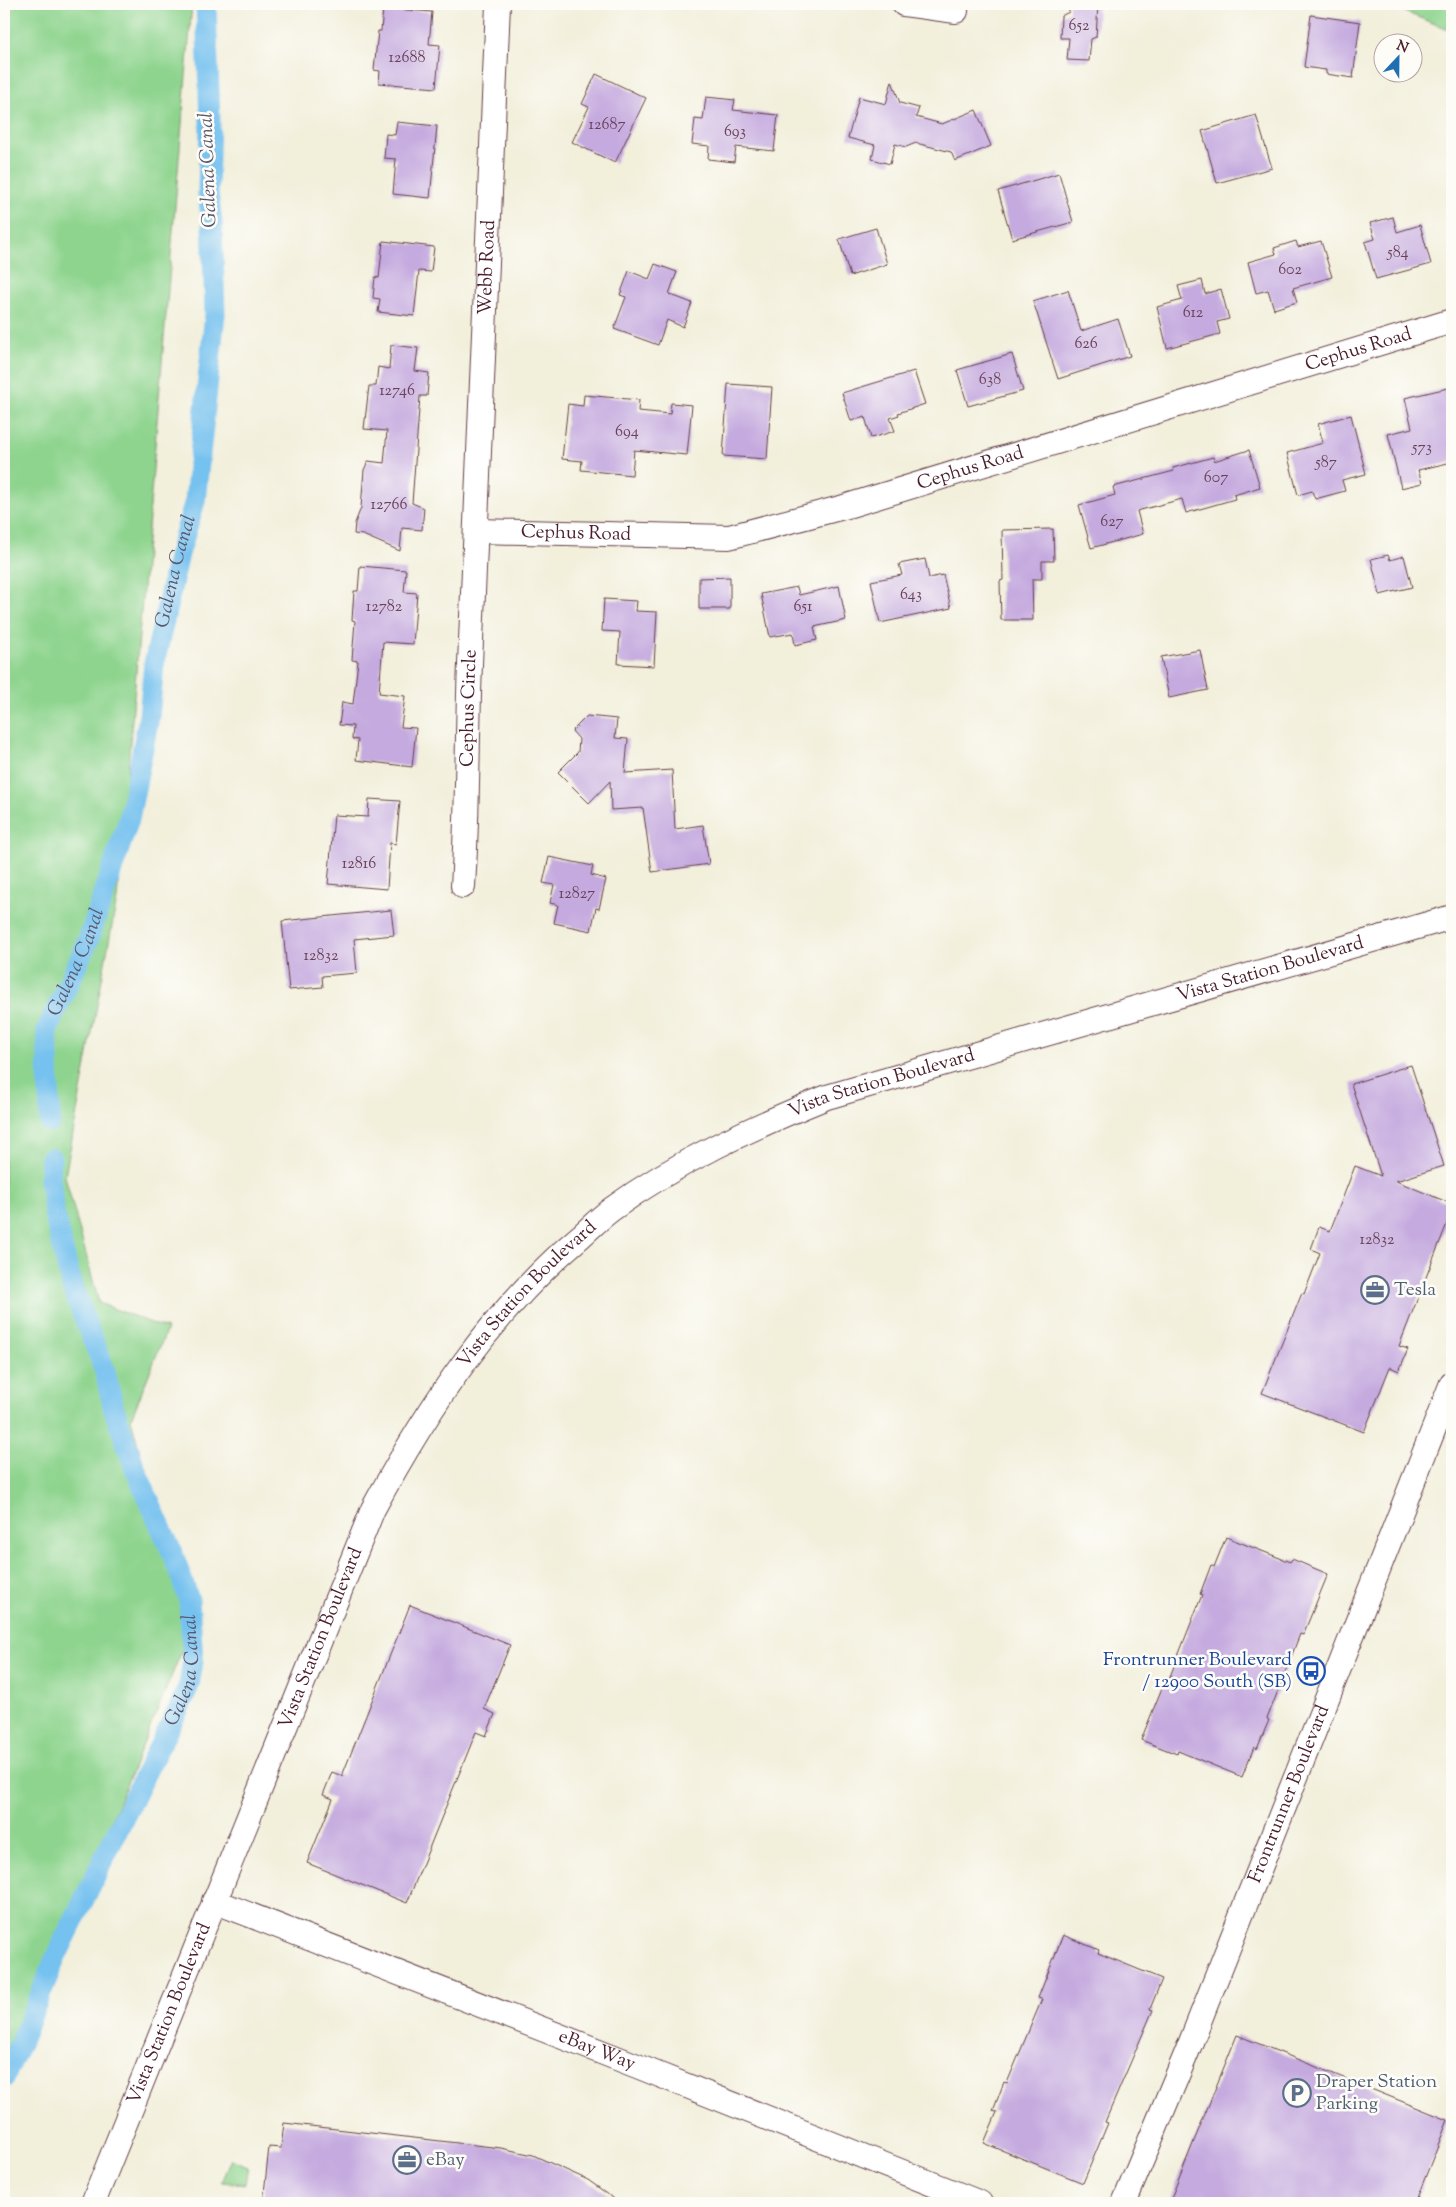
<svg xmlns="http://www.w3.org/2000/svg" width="1456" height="2207" font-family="'Sorts Mill Goudy',serif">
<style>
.green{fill:#8ed48e;stroke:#6c7a5c}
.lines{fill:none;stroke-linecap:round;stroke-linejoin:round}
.canal{stroke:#75c1ef;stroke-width:21}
.building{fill:#c5aadf}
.minor-casing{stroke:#633e45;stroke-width:26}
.minor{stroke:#fff;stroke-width:24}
.labels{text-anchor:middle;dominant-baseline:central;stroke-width:5;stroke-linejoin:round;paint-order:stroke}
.number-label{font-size:16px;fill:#694258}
.street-label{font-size:19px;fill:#4a1f2b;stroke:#fdfcf7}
.service-label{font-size:19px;fill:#4e5e75;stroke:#fdfcf7;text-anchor:start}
.transit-label{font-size:19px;fill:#164399;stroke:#fdfcf7;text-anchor:end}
.water-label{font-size:20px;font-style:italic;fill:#595870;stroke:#fdfcf7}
</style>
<rect width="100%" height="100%" fill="#fdfcf7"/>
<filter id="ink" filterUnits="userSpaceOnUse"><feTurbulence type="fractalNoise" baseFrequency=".02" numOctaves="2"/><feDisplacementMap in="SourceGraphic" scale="10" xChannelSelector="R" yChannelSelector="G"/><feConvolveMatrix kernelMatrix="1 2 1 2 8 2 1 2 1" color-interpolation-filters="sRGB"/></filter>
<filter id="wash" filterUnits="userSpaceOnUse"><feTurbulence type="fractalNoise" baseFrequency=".0096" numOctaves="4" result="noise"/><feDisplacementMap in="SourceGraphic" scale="20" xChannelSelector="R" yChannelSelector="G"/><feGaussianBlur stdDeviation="1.12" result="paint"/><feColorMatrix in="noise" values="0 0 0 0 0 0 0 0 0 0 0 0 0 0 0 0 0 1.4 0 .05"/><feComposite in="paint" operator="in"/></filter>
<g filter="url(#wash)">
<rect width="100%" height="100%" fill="#f2efdb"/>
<g class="green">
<path d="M4,4H192L117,899L65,1176L99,1303L167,1329L131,1419L189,1634L4,2079Z"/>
<path d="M1385,4H1452V31Z"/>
<path d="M231,2159L248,2166L245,2184L221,2182Z"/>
</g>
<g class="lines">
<g class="canal">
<path id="s1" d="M50,1122L47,1030L88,941L129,819L149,717L154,664L179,554L195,501L215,314L212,222L208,193L210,122L206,4"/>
<path id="s2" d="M4,2078L21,2041L55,1959L143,1778L179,1708L189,1685L193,1661L189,1600L174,1557L136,1471L114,1409L104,1368L72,1287L54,1213L50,1178L51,1158"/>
</g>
</g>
<g id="blocks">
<g class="building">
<path d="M1069,4H1098L1096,37L1091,39L1089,61L1067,60L1069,38H1060L1061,16L1069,12Z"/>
<path d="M383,8L432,12L429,44L440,45L436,88L379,83L380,71L374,70L378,31H381Z"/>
<path d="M1311,15L1360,22L1353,78L1326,74V70L1304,67Z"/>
<path d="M596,74L646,98L615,163L572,142L589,107L582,104Z"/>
<path d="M892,81L900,103L919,108L916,117L942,124L976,110L991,146L955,161L951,152L916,143L906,147L895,144L890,164L872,159L875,145L848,138L859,97L886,104Z"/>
<path d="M706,97L735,100L733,110L778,115L774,151L736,147L734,162L708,159L709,146L692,144L695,119L703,120Z"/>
<path d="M1256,115L1272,168L1217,183L1202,131Z"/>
<path d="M397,122L437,126L430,198L393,194L396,159L384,158L386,134L395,135Z"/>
<path d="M1059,173L1073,222L1012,239L998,191Z"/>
<path d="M1393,217L1397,232L1420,225L1431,264L1376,279L1365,242L1375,239L1370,223Z"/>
<path d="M876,228L887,264L850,276L839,239Z"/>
<path d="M383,241L434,247L431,272L419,271L414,316L378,312L380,299L373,298L375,277L379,278Z"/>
<path d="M1296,241L1298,247L1321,241L1332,277L1293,288L1297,302L1274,309L1268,290L1256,293L1248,262L1276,254L1274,248Z"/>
<path d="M655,264L677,272L669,294L692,303L683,327L667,320L658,345L614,329L626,297L620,295L629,271L649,279Z"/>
<path d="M1202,280L1205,294L1221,289L1229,319L1217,322L1220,334L1167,348L1157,307L1182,300L1178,286Z"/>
<path d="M1068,290L1081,331L1118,319L1130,356L1058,379L1033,301Z"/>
<path d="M391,345L418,348L415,371L429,373L427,396H420L412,503L424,508L422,530L402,528L400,551L363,535L354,534L355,523L361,508L364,470L368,461L384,463L387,431L364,429L369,386H376L378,367L389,369Z"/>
<path d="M1012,354L1023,391L968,406L957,370Z"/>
<path d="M914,371L925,404L898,413L899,415L890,418L895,431L871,438L865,417L851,421L842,393Z"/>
<path d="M728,384L772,387L767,459L723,456Z"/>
<path d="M1452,387V462L1418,470L1422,483L1401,488L1388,434L1412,428L1405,398Z"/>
<path d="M584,395L639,400L638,411L670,414L671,403L692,405L687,455L634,450L632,475L581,470L582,461L562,459L568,404L583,406Z"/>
<path d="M1351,415L1366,474L1342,480L1345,491L1315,499L1312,491L1298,495L1287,453L1323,443L1318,424Z"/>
<path d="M1249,450L1260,487L1234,495L1235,499L1186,513L1182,499L1137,511L1143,534L1091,548L1079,505L1115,495L1113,487L1174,471L1173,468L1213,457L1214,461Z"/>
<path d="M1053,529L1054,561H1042V579H1032L1033,620H1001L1000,581L1003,580L1002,530Z"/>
<path d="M1388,555L1390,560L1404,556L1412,587L1380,595L1371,559Z"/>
<path d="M925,559L929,578L943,575L951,608L880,623L871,581L902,575L899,564Z"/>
<path d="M360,566L406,570L404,592L417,593L413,644L383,642L379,693L405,696L401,727L416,728L412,767L356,760L358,740L352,739L353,726L339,725L342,702L353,704L358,661L352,660L355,621L352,620L354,591H358Z"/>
<path d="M730,577V609H699V578Z"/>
<path d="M839,586L846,620L814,627L817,640L795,645L793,633L770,637L761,594L797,587L799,595Z"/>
<path d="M604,599L637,601L636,611L657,612L654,666L618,664L620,632L602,631Z"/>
<path d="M1200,650L1208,690L1169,698L1161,657Z"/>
<path d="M587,716L617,719L615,738L628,739L625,773L672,770L675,829L703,825L709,864L652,872L643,808L611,810L610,781L589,803L558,772L578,752L579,739L572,731Z"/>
<path d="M369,799L400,801L396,844L390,843L387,889L328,884L334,815L368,817Z"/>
<path d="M549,857L593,866L591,875L606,879L599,909L596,908L591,931L554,923L558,905L550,903L554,885L543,883Z"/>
<path d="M391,910L394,935L354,939L357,973L322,976L323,987L289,990L282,921Z"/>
<path d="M1411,1065L1444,1166L1396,1181L1452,1204V1211L1399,1346L1408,1349L1399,1371L1390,1367L1364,1432L1262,1393L1302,1293L1304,1294L1320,1253L1311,1249L1319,1227L1330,1231L1355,1166L1381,1176L1351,1084Z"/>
<path d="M1226,1537L1290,1562L1292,1559L1328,1574L1303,1635L1300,1634L1267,1719L1269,1720L1257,1749L1254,1747L1242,1777L1178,1751L1177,1754L1141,1740L1166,1678L1169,1679L1202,1595L1200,1594L1211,1565L1214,1567Z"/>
<path d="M410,1605L510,1645L484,1709L495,1714L486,1736L476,1732L407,1903L307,1863L333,1799L323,1795L332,1772L342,1776Z"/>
<path d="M1063,1935L1099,1950L1098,1953L1162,1979L1150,2009L1153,2010L1105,2122L1108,2123L1083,2183L984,2143L997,2112L993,2111L1004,2082L1007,2083L1042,1999L1038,1998Z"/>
<path d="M1237,2035L1448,2120L1415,2203H1169Z"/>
<path d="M284,2123L501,2148L533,2155L588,2180L620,2203H263L269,2147L281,2148Z"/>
</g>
</g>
</g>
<g filter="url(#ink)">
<use href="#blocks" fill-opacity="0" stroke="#633e45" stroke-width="1"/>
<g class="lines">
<defs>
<g id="minor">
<path d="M904,4L956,11"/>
<path id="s3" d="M478,531L729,537L844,507L1452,321"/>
<path id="s4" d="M463,886C468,812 467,738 470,664C480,444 489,224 498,4"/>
<path id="s5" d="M214,1901L637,2066L980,2203"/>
<path id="s6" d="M93,2203L373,1509C428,1407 492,1311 581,1236C591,1227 601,1217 612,1209C678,1161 753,1127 827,1097L1452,917"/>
<path id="s7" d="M1124,2203L1187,2052L1452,1383"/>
</g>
</defs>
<use href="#minor" class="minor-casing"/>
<use href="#minor" class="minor"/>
</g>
</g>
<defs>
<symbol id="office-ring" viewBox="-11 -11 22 22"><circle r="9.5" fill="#fdfcf7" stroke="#5c6f8a" stroke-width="1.5"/><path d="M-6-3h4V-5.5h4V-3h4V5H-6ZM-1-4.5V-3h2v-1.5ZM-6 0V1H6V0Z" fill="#5c6f8a"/></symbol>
<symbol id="bus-ring" viewBox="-11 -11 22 22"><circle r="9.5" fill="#fdfcf7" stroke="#1a4fb4" stroke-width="1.5"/><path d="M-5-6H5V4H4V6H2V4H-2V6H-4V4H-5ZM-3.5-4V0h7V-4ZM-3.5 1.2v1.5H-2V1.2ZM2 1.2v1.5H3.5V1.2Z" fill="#1a4fb4"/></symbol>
<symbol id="parking-ring" viewBox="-11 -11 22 22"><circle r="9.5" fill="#fdfcf7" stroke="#5c6f8a" stroke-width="1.5"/><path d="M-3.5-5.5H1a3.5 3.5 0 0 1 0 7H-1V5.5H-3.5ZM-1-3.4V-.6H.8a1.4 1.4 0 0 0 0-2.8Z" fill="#5c6f8a"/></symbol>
</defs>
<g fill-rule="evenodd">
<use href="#office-ring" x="1359" y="1274" width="32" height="32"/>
<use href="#bus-ring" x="1295" y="1655" width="32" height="32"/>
<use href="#parking-ring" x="1281" y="2077" width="32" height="32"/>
<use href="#office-ring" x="391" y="2144" width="32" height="32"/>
</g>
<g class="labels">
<g class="number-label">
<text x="1079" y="26">652</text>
<text x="407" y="58">12688</text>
<text x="607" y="125">12687</text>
<text x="735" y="132">693</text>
<text x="1398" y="253">584</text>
<text x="1290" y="270">602</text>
<text x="1193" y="313">612</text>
<text x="1086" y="344">626</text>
<text x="990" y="380">638</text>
<text x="397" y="391">12746</text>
<text x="627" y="432">694</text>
<text x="1422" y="448">573</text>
<text x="1326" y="463">587</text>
<text x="1216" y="478">607</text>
<text x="389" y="505">12766</text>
<text x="1112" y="522">627</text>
<text x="911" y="595">643</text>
<text x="384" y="607">12782</text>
<text x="803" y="607">651</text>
<text x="359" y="864">12816</text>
<text x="577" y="894">12827</text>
<text x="321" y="956">12832</text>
<text x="1377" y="1240">12832</text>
</g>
<g class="street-label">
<text stroke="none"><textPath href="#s4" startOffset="619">Webb Road</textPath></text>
<text stroke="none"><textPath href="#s3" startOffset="908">Cephus Road</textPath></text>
<text stroke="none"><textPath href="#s3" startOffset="502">Cephus Road</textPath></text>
<text stroke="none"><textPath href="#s3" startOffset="98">Cephus Road</textPath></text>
<text stroke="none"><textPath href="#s4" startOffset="178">Cephus Circle</textPath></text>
<text stroke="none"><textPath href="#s6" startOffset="1839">Vista Station Boulevard</textPath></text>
<text stroke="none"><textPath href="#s6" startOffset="1434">Vista Station Boulevard</textPath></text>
<text stroke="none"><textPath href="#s6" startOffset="1014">Vista Station Boulevard</textPath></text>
<text stroke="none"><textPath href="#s6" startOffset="609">Vista Station Boulevard</textPath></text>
<text stroke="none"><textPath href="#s7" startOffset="441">Frontrunner Boulevard</textPath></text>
<text stroke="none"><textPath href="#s6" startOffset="204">Vista Station Boulevard</textPath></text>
<text stroke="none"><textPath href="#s5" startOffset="411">eBay Way</textPath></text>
</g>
<g class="service-label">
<text x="1394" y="1290">Tesla</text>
<text x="1316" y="2082">Draper Station<tspan x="1316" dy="22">Parking</tspan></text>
<text x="426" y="2160">eBay</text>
</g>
<g class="transit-label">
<text x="1292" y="1660">Frontrunner Boulevard<tspan x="1292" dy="22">/ 12900 South (SB)</tspan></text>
</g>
<g class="water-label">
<text transform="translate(209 170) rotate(-92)">Galena Canal</text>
<text stroke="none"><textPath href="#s1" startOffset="571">Galena Canal</textPath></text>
<text stroke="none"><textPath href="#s1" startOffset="166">Galena Canal</textPath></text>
<text stroke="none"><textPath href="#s2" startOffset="448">Galena Canal</textPath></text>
</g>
</g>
<rect width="1456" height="2207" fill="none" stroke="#fdfcf7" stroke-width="20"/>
<g transform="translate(1398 58) rotate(22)"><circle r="24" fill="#fdfcf7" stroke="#b5a4a5"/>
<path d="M0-4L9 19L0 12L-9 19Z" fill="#1f6fb2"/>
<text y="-8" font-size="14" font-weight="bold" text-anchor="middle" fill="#4a1f2b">N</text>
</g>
</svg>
